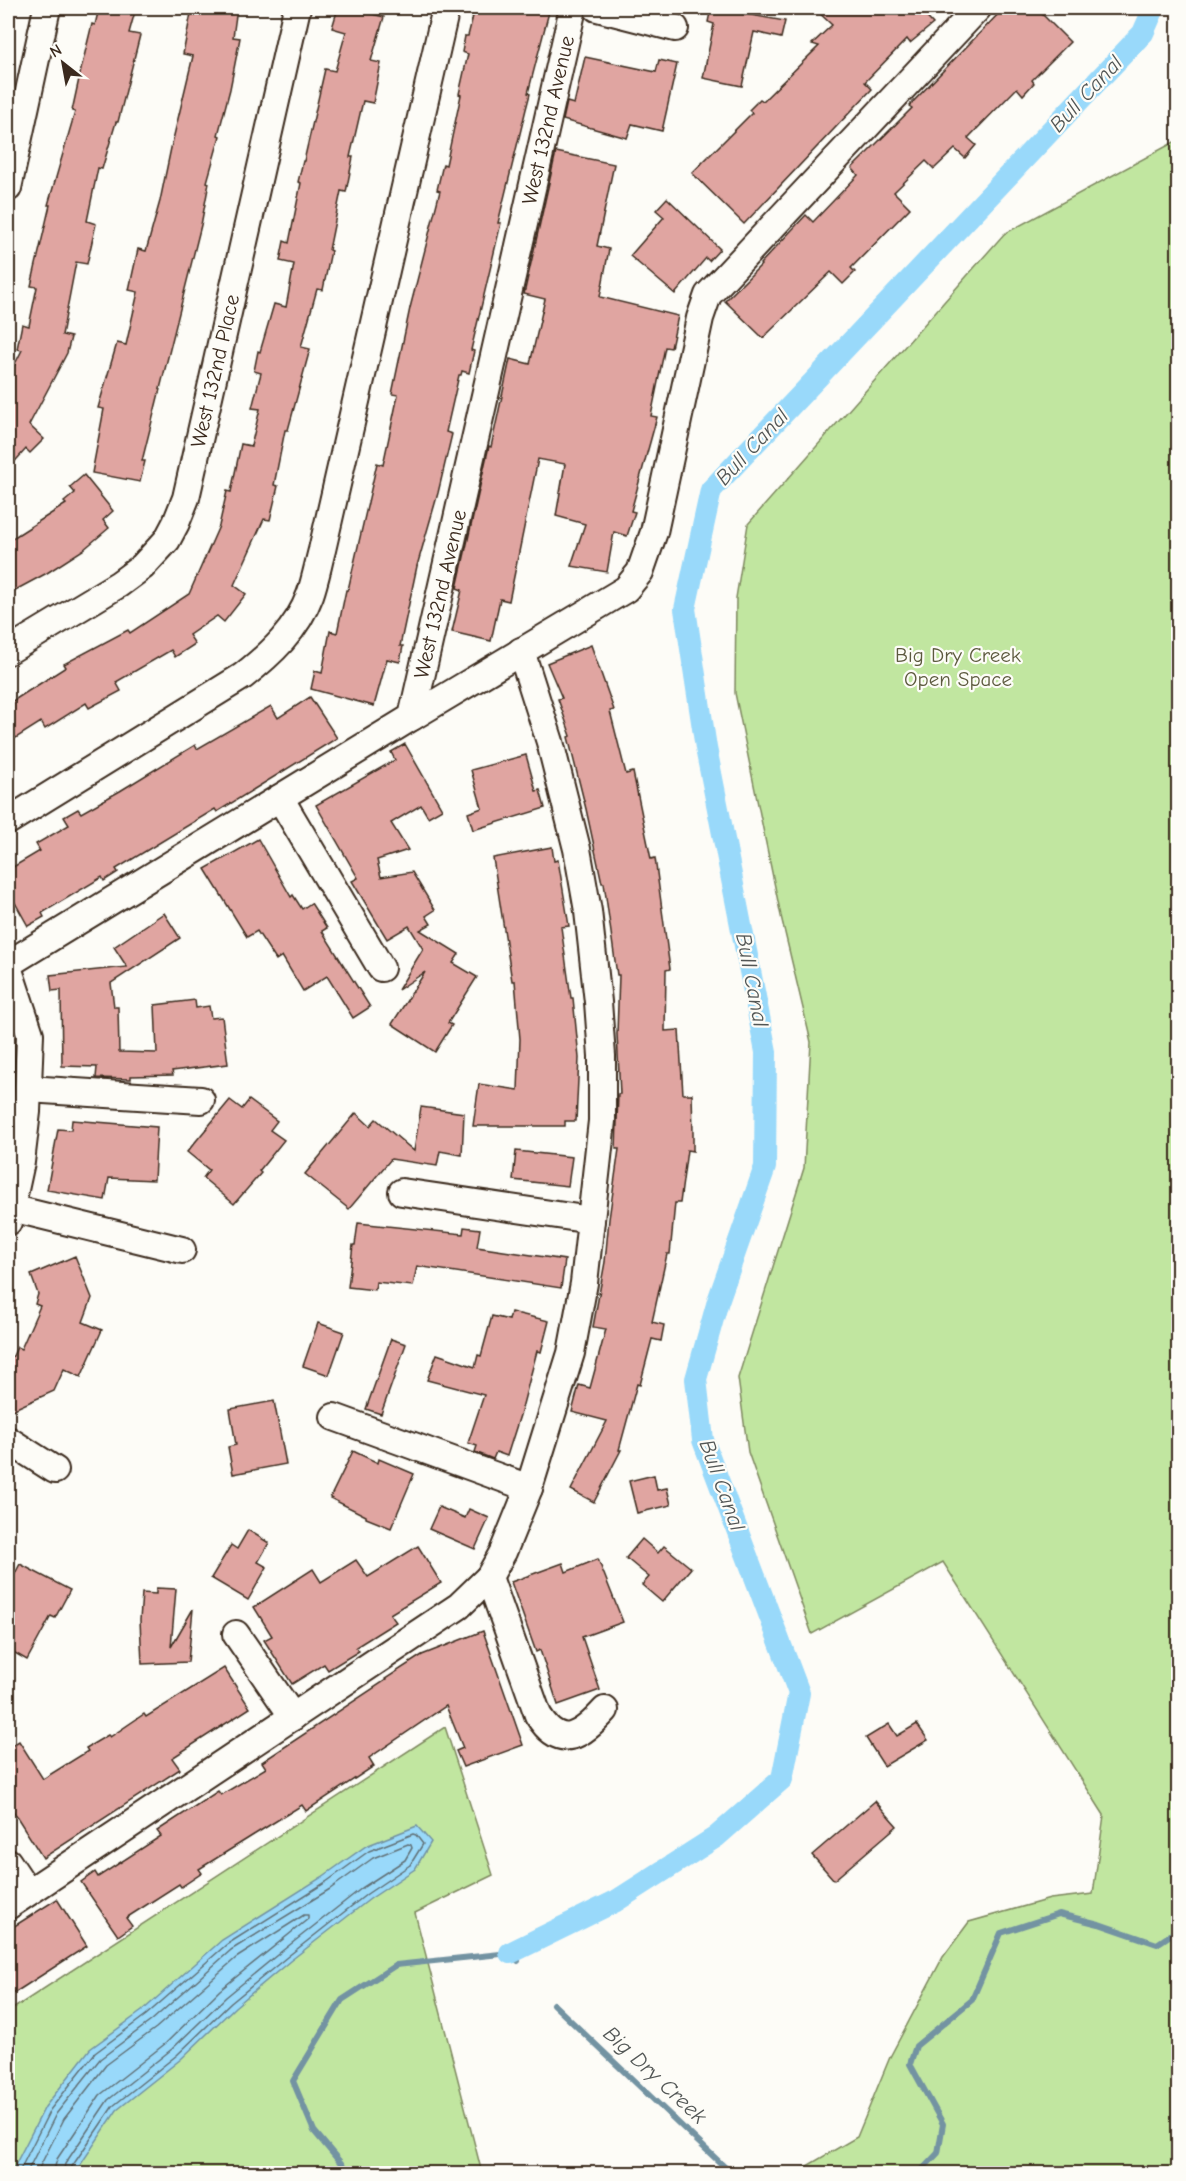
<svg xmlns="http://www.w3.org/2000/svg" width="1186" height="2181" font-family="'Comic Neue',sans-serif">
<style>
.green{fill:#c1e6a0;stroke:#7e885f;stroke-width:1.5}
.water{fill:#99d9fa;stroke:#7393a2;stroke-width:1.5}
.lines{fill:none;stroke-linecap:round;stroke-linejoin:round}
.shore{stroke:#617076;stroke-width:1.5}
.stream{stroke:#7393a2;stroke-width:6}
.canal{stroke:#99d9fa;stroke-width:22}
.building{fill:#e0a5a1;stroke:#3b2a1e;stroke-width:1.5}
.minor-casing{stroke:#3b2a1e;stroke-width:30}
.minor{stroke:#fdfcf7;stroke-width:26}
.labels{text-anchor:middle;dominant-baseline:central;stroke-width:4.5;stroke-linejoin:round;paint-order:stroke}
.street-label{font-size:21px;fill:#3b2a1e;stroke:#fdfcf7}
.park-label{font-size:21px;fill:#5c593e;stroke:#fdfcf7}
.water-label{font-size:22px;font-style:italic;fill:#525655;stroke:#fdfcf7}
</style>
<rect width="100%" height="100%" fill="#fdfcf7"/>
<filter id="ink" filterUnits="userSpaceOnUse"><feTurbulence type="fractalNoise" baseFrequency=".0167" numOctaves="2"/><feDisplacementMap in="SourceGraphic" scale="12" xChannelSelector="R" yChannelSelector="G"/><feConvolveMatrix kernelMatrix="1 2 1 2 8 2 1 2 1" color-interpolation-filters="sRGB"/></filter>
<g filter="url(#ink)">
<g class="green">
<path d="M1178,140V2173H795L857,2137L890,2057L943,1957L969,1922L1050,1899L1093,1894L1104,1815L943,1562L812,1634L748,1452L738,1378L804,1168L811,1042L781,916L735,693L736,598L748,524L1004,234Z"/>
<path d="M445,1727L493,1875L415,1913L482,2173L8,2174V2012Z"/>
</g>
<path class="water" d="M417,1826L431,1842L415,1869L370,1899L290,1961L235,2007L181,2059L117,2110L75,2173H11L45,2107L90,2049L142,2011L222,1940L322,1877L366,1846Z"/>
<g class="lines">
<g class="shore">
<path d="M18,2174L50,2110L95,2053L146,2015L226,1945L326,1882L369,1851L413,1834L416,1835L423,1844L410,1865L367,1894L287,1957L231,2003L177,2055L113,2106L71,2168L70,2174"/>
<path d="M26,2174L56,2114L100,2059L151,2021L231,1950L330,1889L373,1858L408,1844L411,1845L412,1848L405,1860L362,1888L282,1951L226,1997L172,2049L108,2100L65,2164L63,2174"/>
<path d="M36,2174L64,2119L106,2065L156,2028L236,1958L304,1915H308V1919L220,1990L166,2043L100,2095L57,2159L53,2174"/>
</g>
<g class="stream">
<path d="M553,2004L732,2174"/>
<path d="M350,2174L314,2131L293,2081L342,2000L396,1965L510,1953L518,1961"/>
<path d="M918,2174L938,2153L943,2124L910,2064L916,2046L972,2000L1001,1933L1059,1914L1099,1924L1157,1944L1178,1930"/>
</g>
<path class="canal" d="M510,1953L616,1901L716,1837L782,1779L799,1693L703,1440L696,1379L718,1301L765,1167L766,1052L706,748L685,609L711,490L1143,33L1154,8"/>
</g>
<g class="building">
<path d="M99,8H136L129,33L140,35L118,122H116L102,169L98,168L87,221L96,224L87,264L76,262L62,335L71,337L67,353L29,425L44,439L30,453L26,449L8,469V378L22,350L17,349L22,324L29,326L37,287L31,286L50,205H48L75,112L72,111L82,65L92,24L95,25Z"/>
<path d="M192,8H237L233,37L240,38L230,89L218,135L220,136L207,182L209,183L201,225L142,461H145L140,482L92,473L104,409L98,408L117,343L126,345L138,292L129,290L138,249L146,251L160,201L171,148L193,56L183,54Z"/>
<path d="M338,8H349L384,17L371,61L381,63L373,103L363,101L350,157H353L346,192L341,191L329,250L331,251L323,290L317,289L301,347L310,349L288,430H285L274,485L278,486L270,520L264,519L234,585L246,594L224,622L217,616L189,635L195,644L175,657L171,650L116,682L121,691L89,708L86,703L45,729L41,722L8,743V704L66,667L64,664L128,630L130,633L189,594L219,526L227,491L231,492L241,444L251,446L260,409L252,408L261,373L254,371L258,351L260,352L274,304L286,307L294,264L280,261L284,241L289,243L301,183L298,182L303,161H304L325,69L335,71L346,32L332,28Z"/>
<path d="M475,8H550L528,93L530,94L526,109L498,223H501L471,350L474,351L469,373L462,371L461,375H459L446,432L452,434L438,493L417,566L400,646H403L400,662L387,659L374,706L311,689L315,671L322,673L330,631L337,633L346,590H348L377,463L383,465L398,395L392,394L410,308L440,191L437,190L443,164L446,165L461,95L459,94L468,54L462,52L465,36H468Z"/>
<path d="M711,8L785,21L781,38L754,32L742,86L703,78L714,24L708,22Z"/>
<path d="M814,8H918L933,24L910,43L907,39L865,82L872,89L744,224L692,173L752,113L749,110L760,99L763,101L819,46L812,44L832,25Z"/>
<path d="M1004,8H1036L1070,42L1032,80L1034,83L1023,95L1017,88L968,138L976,145L965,158L955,149L934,169L926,161L894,192L910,208L851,268L855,272L843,284L831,272L763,338L725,301L761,265L760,264L806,215L813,222L858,175L852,168L912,108L909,106Z"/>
<path d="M585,57L656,72L659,60L677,64L662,131L632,124L627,138L563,120L567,102L574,104Z"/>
<path d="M556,152L614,164L597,246L609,249L600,297L678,316L671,348L665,347L651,416L657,417L631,511L635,512L627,536L614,532L607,572L571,566L585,524L556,516L565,464L538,459L509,601L500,599L491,641L452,632L462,590L457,588L489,446L491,447L510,359L530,364L545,299L524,294Z"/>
<path d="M667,198L720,249L709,261L706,258L675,294L630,256L664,217L656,210Z"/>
<path d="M84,475L113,511L103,520L109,528L83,550L47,573L8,594V541L66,504L64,502L75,493L70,487Z"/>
<path d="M591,645L614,710L610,711L626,774L633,772L651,859L655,858L670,969L666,970L665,1031L679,1030L683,1094H692L693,1133V1151L687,1150L680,1203H675L670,1254H667L652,1322L664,1325L661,1341L652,1339L640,1385L637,1384L619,1450H621L594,1502L571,1490L607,1421L572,1412L579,1385L590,1388L606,1329L593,1327L605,1262L609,1219L619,1149H616L618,1094H620L617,1034L619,975H617L604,883H602L586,809L568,737L571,736L558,699L562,698L547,663Z"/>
<path d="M310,697L337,738L217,812L215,809L116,869L118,872L104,881L102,877L42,913L44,917L28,926L8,890V870L40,851L36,844L69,825L64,817L78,809L81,813L120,791L195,745L197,749L271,706L278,718Z"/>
<path d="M405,744L442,809L428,817L421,805L391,823L408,850L377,860L381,877L412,872L435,910L426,916L431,924L420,930L459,954L453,963L477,977L448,1023L452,1025L435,1052L392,1024L425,972L398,990L423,949L409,926L387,939L352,881L358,878L316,805L395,760L391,752Z"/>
<path d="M526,755L536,791L540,790L545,808L473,830L468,813L482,808L471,770Z"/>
<path d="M258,839L291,897L293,895L302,909L311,903L327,928L322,931L370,1007L353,1018L327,976L303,991L282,956L276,960L257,931L247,937L205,869Z"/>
<path d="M552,847L554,861L558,860L569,926L561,927L571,998H573L579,1058L576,1121H565V1126H473L479,1084L518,1090L520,1039L515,981H512L493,858Z"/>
<path d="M164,913L180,938L111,983L114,1007H118L119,1052L157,1053L155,1005L195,1000L196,1008L209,1006L211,1018L222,1017L228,1064L172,1071L173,1075L131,1076V1079L96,1078L97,1067L62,1066L61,990L52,991L50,975L127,967L114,947Z"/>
<path d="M230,1100L242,1109L249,1100L277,1121L270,1130L284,1140L259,1171L261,1173L234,1204L203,1178L209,1170L187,1152Z"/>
<path d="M421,1107L464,1113L462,1155L440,1151L437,1166L391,1159L349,1209L305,1174L356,1113L370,1126L376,1119L414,1151Z"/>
<path d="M72,1120L157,1127L154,1180L109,1178L105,1200L47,1190L58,1129L71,1130Z"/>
<path d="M516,1151L572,1157L568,1186L513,1180Z"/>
<path d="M358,1223L463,1234L464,1227L480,1229L477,1247L565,1260L561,1288L417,1266L413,1286L376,1282L375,1290L348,1287L353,1245H355Z"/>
<path d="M75,1256L92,1298L83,1322L102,1330L81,1377L64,1369L54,1391L12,1410L8,1400V1358L13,1356L17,1347L21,1349L40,1306L35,1304L38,1294L31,1275Z"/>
<path d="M511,1312L549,1321L541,1352L537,1351L521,1412L507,1456L496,1452L493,1459L475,1452L477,1446L468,1443L484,1395L427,1380L437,1354L475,1367L478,1355L481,1356L492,1316L509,1320Z"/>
<path d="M318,1323L344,1332L329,1375L303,1366Z"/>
<path d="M391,1339L406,1344L381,1414L366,1409Z"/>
<path d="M274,1401L286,1464L233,1474L228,1447L236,1445L230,1409Z"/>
<path d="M353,1451L378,1463L379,1459L414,1474L391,1528L366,1518V1516L330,1498Z"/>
<path d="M654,1475L657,1490L667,1488L671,1505L637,1513L629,1481Z"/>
<path d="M439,1507L465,1518L469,1509L489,1518L475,1549L429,1529Z"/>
<path d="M248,1530L269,1543L258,1562L267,1567L248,1600L211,1578L231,1545L237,1549Z"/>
<path d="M642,1539L658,1553L664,1546L691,1568L662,1602L642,1585L649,1577L626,1558Z"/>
<path d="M418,1546L441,1583L390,1614L396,1622L356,1647L359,1651L328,1670L324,1664L292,1684L264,1640L272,1636L254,1607L313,1569L321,1582L356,1560L368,1577Z"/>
<path d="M598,1559L623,1622L582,1637L600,1690L558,1705L540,1650L536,1652L511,1582L563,1563L566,1572Z"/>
<path d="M20,1564L70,1590L55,1618L51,1616L27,1660L8,1649V1587Z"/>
<path d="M156,1588L176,1589L171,1647L193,1609L188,1662L142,1664L140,1620L142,1593L156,1594Z"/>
<path d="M483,1631L523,1745L463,1767L456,1751L463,1748L446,1706L369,1758L374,1766L306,1811L302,1805L260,1831L199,1869L202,1873L181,1887L179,1884L126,1918L132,1926L118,1936L81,1882L95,1872L98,1877L161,1836L157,1831L218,1791L221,1795L266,1768L262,1762L386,1680L385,1679L422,1655Z"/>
<path d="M224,1668L250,1708L172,1758L180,1769L43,1858L8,1803V1748L19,1741L43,1779L88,1751L86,1748L108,1735L110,1737L144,1714L146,1717Z"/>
<path d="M889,1724L897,1736L917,1724L928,1740L884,1766L866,1738Z"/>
<path d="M875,1801L897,1826L834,1880L812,1855Z"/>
<path d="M57,1899L87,1946L8,1997V1930Z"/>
</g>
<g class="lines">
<defs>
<g id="minor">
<path d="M597,8L675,28"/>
<path d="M8,188L47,8"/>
<path d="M8,651L119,584L142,567L167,540L176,523L186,498L297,8"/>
<path d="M412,717L626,589L640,572L654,532L700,318L708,295L978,8"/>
<path d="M280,798L381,968"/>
<path d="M8,821L243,676C271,654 297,630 310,595C315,581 318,565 322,550L446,8"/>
<path d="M8,964L412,717L573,8"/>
<path d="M8,967L30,1034L27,1112L21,1162L8,1222"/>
<path d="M28,1089L201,1100"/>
<path d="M402,1192L591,1220"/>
<path d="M11,1208L182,1250"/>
<path d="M334,1417L529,1488"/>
<path d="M8,1440L55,1470"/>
<path d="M489,1577L538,1715C561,1752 582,1735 605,1710"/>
<path d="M236,1634L293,1717"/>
<path d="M8,1862L28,1892"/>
<path d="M8,1906L459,1606L489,1577L503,1552L529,1488L571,1353L584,1283L602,1121V1056L598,1002L588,911L577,849L550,742L521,651"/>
</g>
</defs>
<use href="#minor" class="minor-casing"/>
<use href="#minor" class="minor"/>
</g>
</g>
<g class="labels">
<g class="street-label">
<text transform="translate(548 120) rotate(-77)">West 132nd Avenue</text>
<text transform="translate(215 371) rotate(-77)">West 132nd Place</text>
<text transform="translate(440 594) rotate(-77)">West 132nd Avenue</text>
</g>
<g class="park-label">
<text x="958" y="655">Big Dry Creek<tspan x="958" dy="24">Open Space</tspan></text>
</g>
<g class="water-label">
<text transform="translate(1086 94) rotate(-47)">Bull Canal</text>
<text transform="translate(752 447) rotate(-47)">Bull Canal</text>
<text transform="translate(752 980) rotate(79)">Bull Canal</text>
<text transform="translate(722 1485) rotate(70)">Bull Canal</text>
<text transform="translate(655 2075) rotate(43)">Big Dry Creek</text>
</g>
</g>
<rect width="1186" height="2181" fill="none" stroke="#fdfcf7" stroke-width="30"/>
<rect x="15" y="15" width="1156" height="2151" fill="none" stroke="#3b2a1e" stroke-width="2" filter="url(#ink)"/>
<g transform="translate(63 63) rotate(329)" stroke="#fdfcf7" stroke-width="4.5" paint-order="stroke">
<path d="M0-4.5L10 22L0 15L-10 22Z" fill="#3b2a1e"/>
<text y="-9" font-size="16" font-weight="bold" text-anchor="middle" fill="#3b2a1e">N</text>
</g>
</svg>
